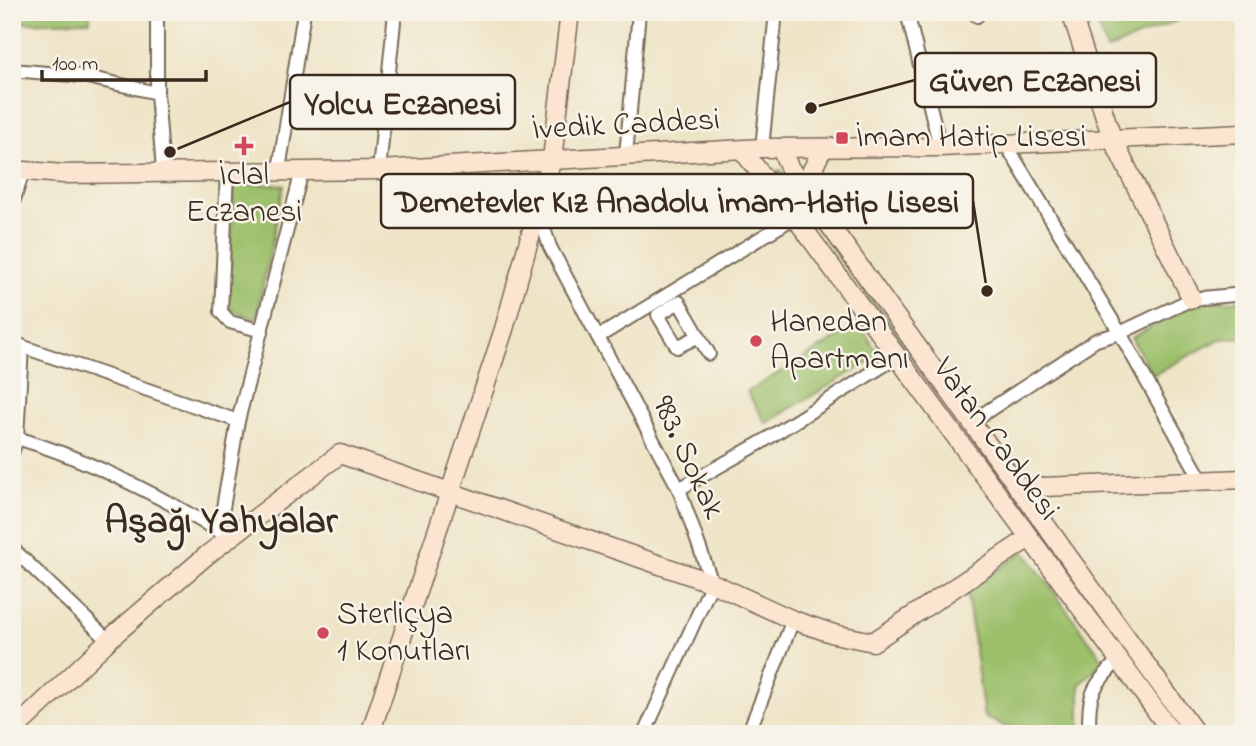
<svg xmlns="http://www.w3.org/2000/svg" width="1256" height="746" font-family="'Indie Flower',sans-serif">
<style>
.green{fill:#9cbf6a;stroke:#6c7444;stroke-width:2}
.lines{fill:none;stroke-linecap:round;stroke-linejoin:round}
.street-casing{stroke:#7a6b59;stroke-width:16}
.secondary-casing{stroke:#7a6b59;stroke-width:21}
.street{stroke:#fff;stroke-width:12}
.secondary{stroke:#fce5d0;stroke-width:18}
.poi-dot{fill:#d1495b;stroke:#f7f3e8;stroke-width:2.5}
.labels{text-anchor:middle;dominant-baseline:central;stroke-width:5;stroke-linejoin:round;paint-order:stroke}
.street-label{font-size:32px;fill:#3b2a1e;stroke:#f7f3e8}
.poi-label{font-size:32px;fill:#3b2a1e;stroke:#f7f3e8;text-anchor:start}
.district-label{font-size:38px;font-weight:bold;fill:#3b2a1e;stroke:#f7f3e8}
.leader{fill:none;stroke:#3b2a1e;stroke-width:2.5}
.callout-dot{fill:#3b2a1e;stroke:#f7f3e8;stroke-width:2.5}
.callout{fill:#f7f3e8;stroke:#3b2a1e;stroke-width:2.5}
.callout-label{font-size:33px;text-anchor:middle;font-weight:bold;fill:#3b2a1e}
</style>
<rect width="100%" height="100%" fill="#f7f3e8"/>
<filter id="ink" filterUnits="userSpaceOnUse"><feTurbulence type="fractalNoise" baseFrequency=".0143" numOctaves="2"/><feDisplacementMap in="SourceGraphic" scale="14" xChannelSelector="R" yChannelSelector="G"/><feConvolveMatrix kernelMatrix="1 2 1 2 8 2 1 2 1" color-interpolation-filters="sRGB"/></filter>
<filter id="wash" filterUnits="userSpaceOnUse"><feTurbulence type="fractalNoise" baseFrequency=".00686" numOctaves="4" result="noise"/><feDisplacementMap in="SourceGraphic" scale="28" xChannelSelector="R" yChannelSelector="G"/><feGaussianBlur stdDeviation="1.57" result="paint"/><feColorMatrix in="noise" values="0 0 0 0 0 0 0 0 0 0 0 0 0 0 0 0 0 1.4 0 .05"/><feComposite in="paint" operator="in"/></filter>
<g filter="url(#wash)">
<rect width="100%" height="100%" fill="#eee4c6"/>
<g class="green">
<path d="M12,12H90V21L12,23Z"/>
<path d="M1124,12H1197L1107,50L1097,24Z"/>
<path d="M779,170H781L1185,734L794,195L776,173Z"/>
<path d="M234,184L284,185L256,319L228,309Z"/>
<path d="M1244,300V337L1220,339L1153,375L1131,338L1186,308L1204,302Z"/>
<path d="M860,324L879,356L766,423L747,392Z"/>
<path d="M1024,551L1104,661L1080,684V734H1023L984,717L967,592Z"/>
</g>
</g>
<g filter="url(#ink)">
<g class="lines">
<defs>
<g id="street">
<path d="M157,12V93L163,171"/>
<path d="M907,12L940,147"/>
<path d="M975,12L977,16"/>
<path d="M1075,23L1101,12"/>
<path d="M12,70L83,76L157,93"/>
<path d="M1005,143L1120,333L1202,481"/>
<path d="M762,148L776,12"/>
<path d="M626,155L639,12"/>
<path d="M279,170L304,12"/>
<path d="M379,170L395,12"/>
<path d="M227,171L221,312L230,322L262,331"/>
<path d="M12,206L23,171"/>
<path d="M538,211L550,247L679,489L712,583L644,734"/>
<path d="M699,336L677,347L658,315L679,302L709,354"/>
<path d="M598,337L795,217"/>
<path d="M12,343L238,421"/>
<path d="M971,422L1096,340L1120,333L1192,299L1244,294"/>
<path d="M17,438C91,460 159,495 225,535"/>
<path d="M12,453L17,438L22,346"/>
<path d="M679,489L762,442L897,357"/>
<path d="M219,531L238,421L302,171"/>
<path d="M12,548L108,640"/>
<path d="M748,734L793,620"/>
<path d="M1089,734C1089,693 1090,690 1118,660"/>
</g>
<g id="secondary">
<path d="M1071,12L1112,138L1192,299"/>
<path d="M781,148L789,167L808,195L1196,734"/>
<path d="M742,150L795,217L1173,734"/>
<path d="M12,170L64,174L379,170L762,148L940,147L1244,133"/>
<path d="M803,188L823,148"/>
<path d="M1018,488L1244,479"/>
<path d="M12,732L114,635L207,555L340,454L712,583L793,620L834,634L873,642L1029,538"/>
<path d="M370,734L504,329L552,159L570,12"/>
</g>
</defs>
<use href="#street" class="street-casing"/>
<use href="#secondary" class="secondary-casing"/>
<use href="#street" class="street"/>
<use href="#secondary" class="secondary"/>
</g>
</g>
<g class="poi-dot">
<rect x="835" y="131" width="14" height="14" rx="3.5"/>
<path d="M240.5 135.5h7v7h7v7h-7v7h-7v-7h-7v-7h7z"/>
<circle cx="756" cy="341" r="7"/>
<circle cx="323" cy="633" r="7"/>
</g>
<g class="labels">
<g class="street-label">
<text transform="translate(626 126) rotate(-3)">İvedik Caddesi</text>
<text transform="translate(995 440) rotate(54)">Vatan Caddesi</text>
<text transform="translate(687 458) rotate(65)">983. Sokak</text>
</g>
<g class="poi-label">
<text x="856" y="138">İmam Hatip Lisesi</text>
<text x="244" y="176" text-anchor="middle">İclal<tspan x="244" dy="37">Eczanesi</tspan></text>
<text x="770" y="323">Hanedan<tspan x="770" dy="37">Apartmanı</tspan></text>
<text x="337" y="615">Sterliçya<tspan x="337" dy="37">1 Konutları</tspan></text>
</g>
<g class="district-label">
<text x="221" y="523">Aşağı Yahyalar</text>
</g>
</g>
<path class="leader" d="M811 108L915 80M170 152L290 102M987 291L973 201"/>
<g class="callout-dot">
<circle cx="811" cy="108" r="7"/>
<circle cx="170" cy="152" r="7"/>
<circle cx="987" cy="291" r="7"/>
</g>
<g class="callout">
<rect x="915" y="53" width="241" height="54" rx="7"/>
<rect x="290" y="75" width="225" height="54" rx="7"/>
<rect x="381" y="174" width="592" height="54" rx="7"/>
</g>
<g class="callout-label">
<text x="1035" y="91">Güven Eczanesi</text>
<text x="403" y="114">Yolcu Eczanesi</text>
<text x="677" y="212">Demetevler Kız Anadolu İmam-Hatip Lisesi</text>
</g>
<rect width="1256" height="746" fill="none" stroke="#f7f3e8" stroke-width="42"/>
<path d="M42 70v10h164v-10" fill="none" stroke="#3b2a1e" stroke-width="3.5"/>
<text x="52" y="70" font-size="21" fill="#3b2a1e" stroke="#f7f3e8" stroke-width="5" paint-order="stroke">100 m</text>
</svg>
